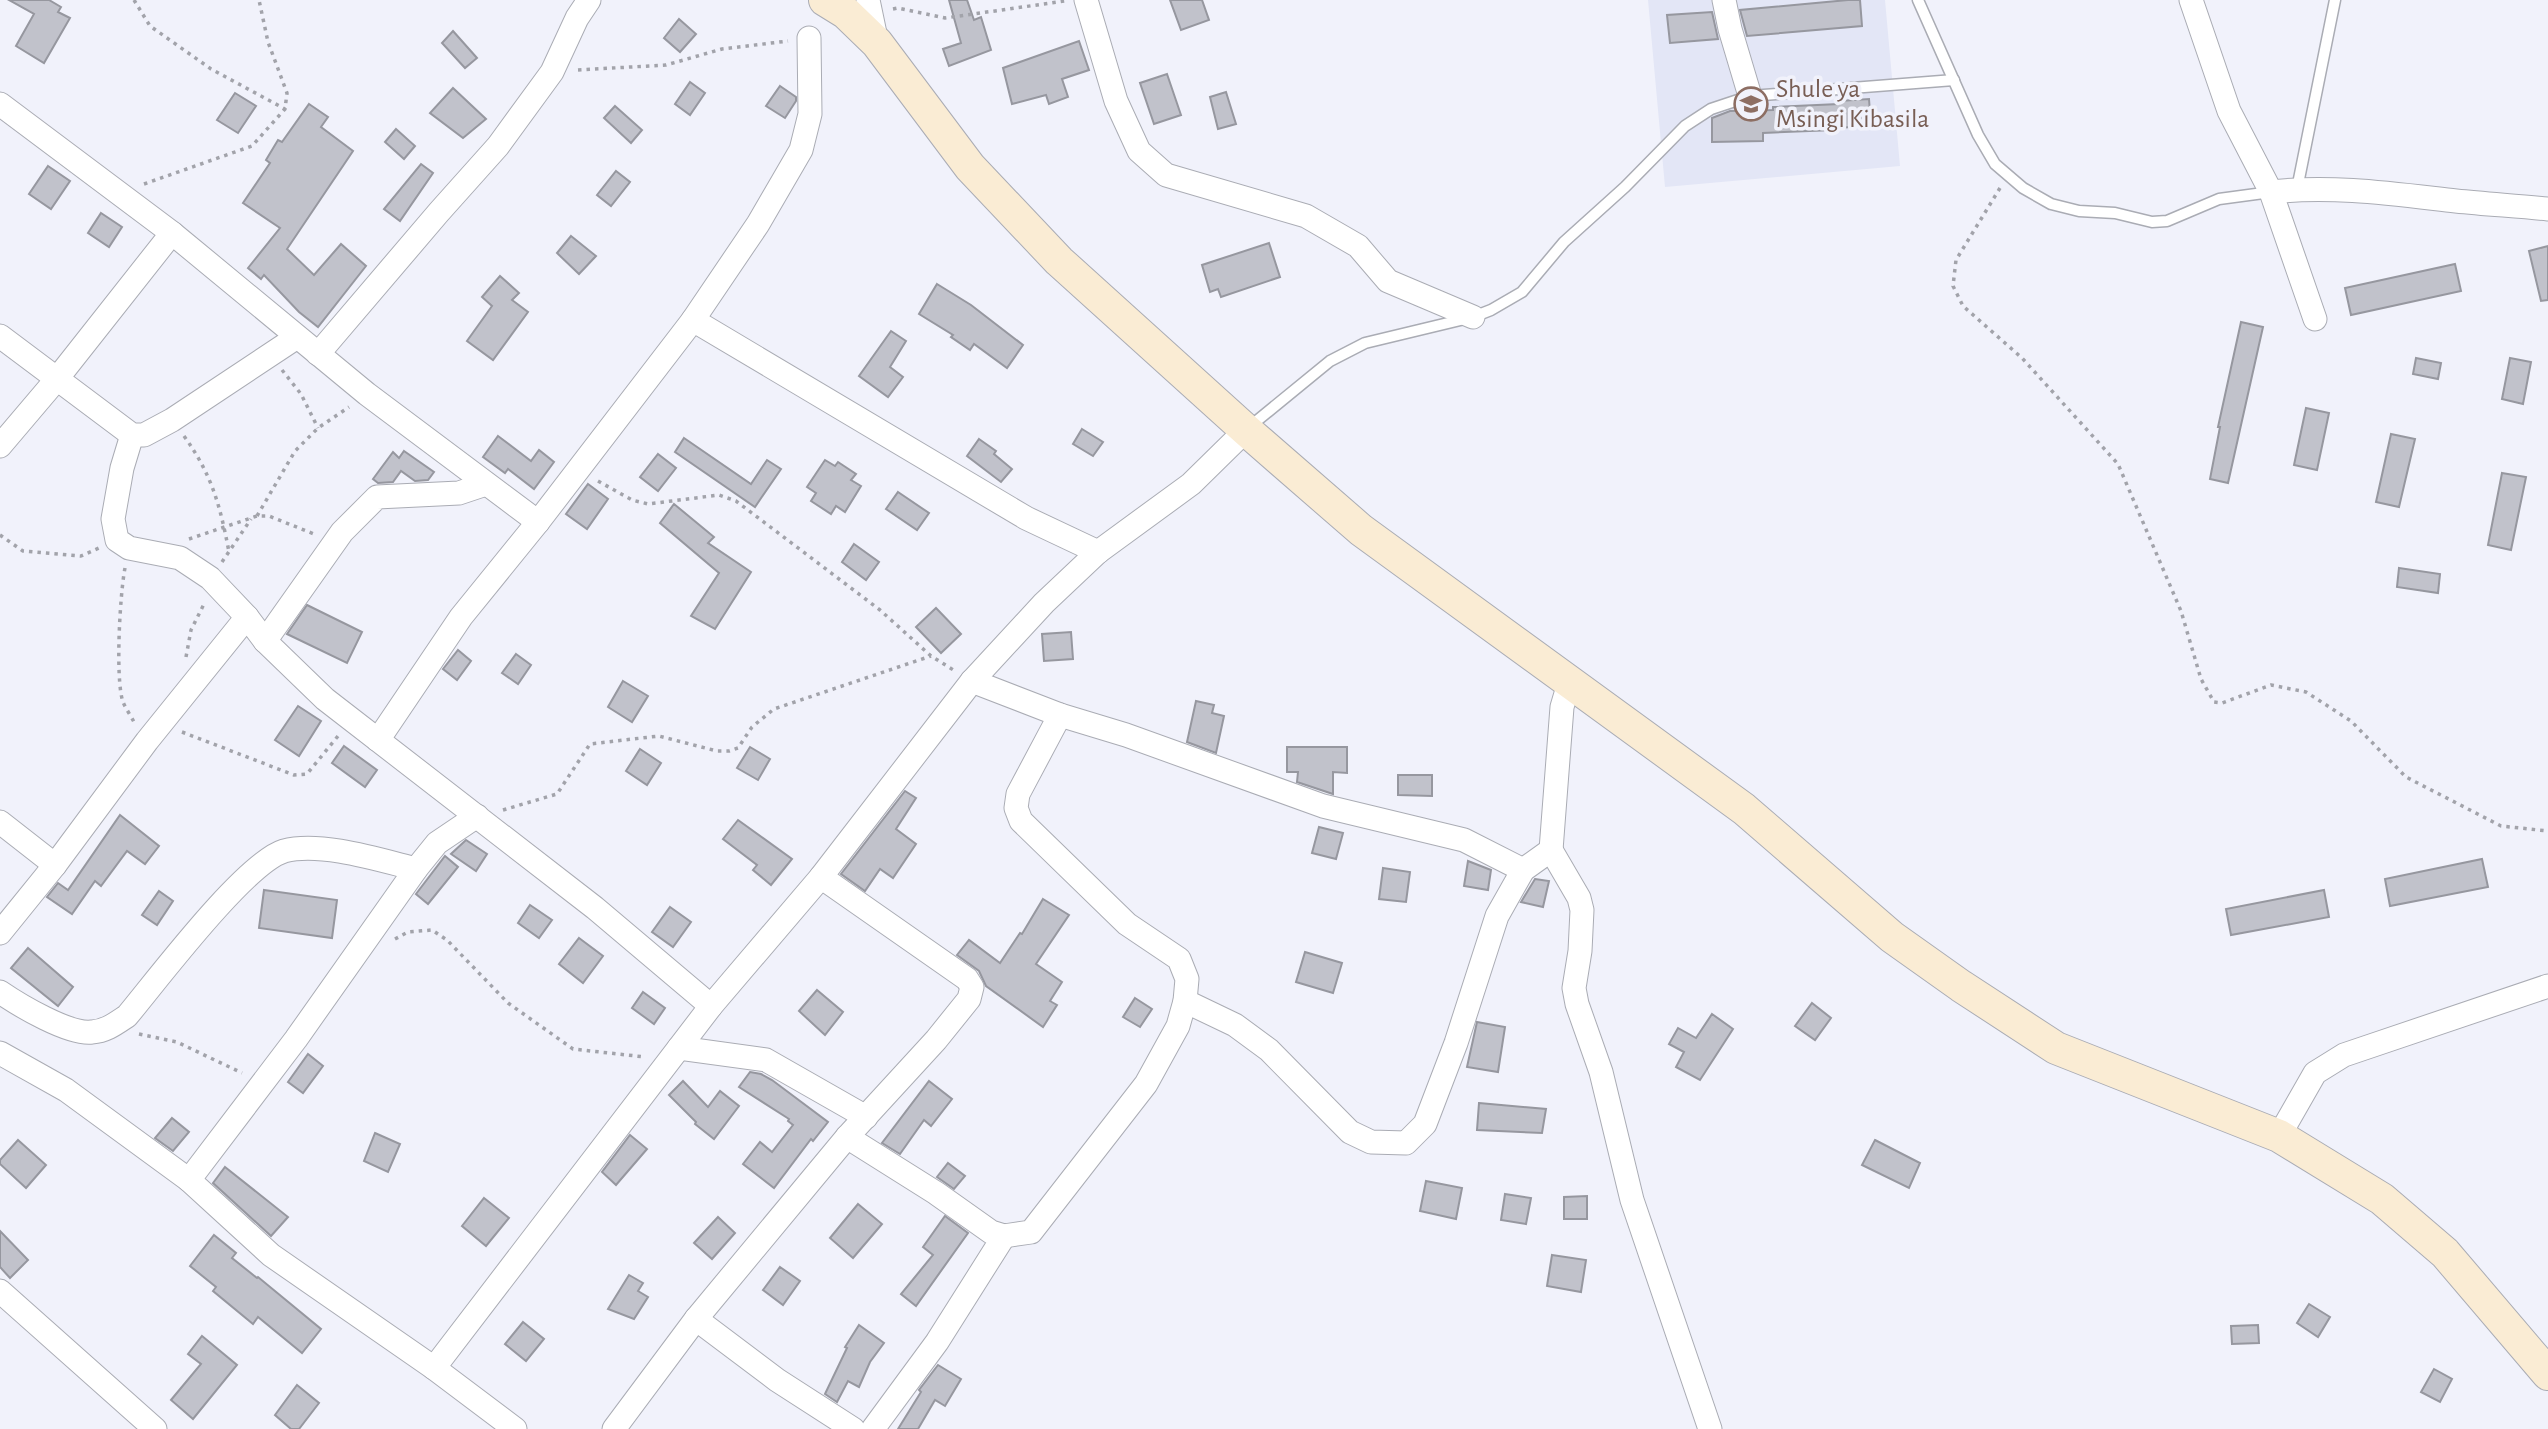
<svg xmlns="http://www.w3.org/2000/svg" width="2548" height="1429" font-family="'Alegreya Sans',sans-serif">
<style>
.built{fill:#e3e6f6}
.building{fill:#c1c2cb;stroke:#96979f;stroke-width:2}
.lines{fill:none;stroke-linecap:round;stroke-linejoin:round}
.service-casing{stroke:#aaacb4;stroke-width:13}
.minor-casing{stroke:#aaacb4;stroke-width:25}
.secondary-casing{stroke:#aaacb4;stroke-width:34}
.path{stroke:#a2a3aa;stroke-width:3.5;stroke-dasharray:3.5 5;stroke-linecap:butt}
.service{stroke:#fff;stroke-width:10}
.minor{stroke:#fff;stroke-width:23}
.secondary{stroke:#faecd4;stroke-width:32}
.labels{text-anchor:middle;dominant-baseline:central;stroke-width:7;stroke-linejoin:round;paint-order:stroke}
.education-label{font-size:26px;fill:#785e54;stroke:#f1f2fb;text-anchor:start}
</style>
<rect width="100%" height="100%" fill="#f1f2fb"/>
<path class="built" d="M1648,0H1885L1900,166L1665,187Z"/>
<g class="building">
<path d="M9,0H49L61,7L58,12L70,18L44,63L16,46L34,14Z"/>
<path d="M949,0H967L974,20L981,17L991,50L949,66L943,49L961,43Z"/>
<path d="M1170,0H1202L1209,20L1181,30Z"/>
<path d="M1848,0H1860L1862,26L1747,36L1740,10Z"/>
<path d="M1712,12L1718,39L1670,43L1667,15Z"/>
<path d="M679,19L696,34L680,52L664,38Z"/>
<path d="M453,31L477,58L465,68L442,43Z"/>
<path d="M1079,41L1089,70L1062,79L1068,97L1049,104L1046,95L1012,104L1003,68Z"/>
<path d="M1167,74L1181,115L1154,124L1140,83Z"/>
<path d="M690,82L705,93L690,115L675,104Z"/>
<path d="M780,86L796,97V101L785,118L766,106Z"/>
<path d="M453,88L486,119L463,138L430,113Z"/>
<path d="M1226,92L1236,124L1218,129L1210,97Z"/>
<path d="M235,93L256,106L238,133L217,120Z"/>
<path d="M1869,99L1871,126L1834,128V130L1763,133V141L1712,142V118L1730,111L1773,110V107L1839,104V101Z"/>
<path d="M309,104L328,117L321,127L353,151L287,249L314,275L341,244L366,266L318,327L299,312L264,275L261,279L248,268L280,228L243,203L270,163L266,160L278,140L282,142Z"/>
<path d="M615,106L642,130L631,143L604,118Z"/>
<path d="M396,129L415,146L404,159L385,142Z"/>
<path d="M421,164L433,173L400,221L384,209Z"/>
<path d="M48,166L70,181L51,209L29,194Z"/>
<path d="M616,171L630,182L611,206L597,195Z"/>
<path d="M101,213L122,227L109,247L88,233Z"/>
<path d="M571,236L596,256L579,274L557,253Z"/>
<path d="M1269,243L1280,277L1221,297L1218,289L1210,292L1202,265Z"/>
<path d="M2548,246V300L2541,301L2529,251Z"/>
<path d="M2455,264L2461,291L2351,315L2345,288Z"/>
<path d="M500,276L519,293L512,300L528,312L493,360L467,341L492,306L482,297Z"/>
<path d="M937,284L971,305L1023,345L1007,368L974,344L970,350L951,337L953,335L919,314Z"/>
<path d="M2241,322L2263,327L2228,483L2210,479L2220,427H2218Z"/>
<path d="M891,331L906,341L890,367L903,377L888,397L859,376Z"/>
<path d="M2416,358L2441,363L2438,379L2413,374Z"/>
<path d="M2510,358L2531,362L2523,404L2502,399Z"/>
<path d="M2306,408L2329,413L2317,470L2294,465Z"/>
<path d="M1082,429L1103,442L1093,456L1073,444Z"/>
<path d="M2391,434L2415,439L2399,507L2376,502Z"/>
<path d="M498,436L531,461L539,450L554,462L534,489L508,469L505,473L483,457Z"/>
<path d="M684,438L751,484L767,460L781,469L755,507L675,452Z"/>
<path d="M979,439L996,451L994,454L1012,469L1001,482L967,456Z"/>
<path d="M404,451L434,472L428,480L415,481L401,471L393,482L378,483L373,479L393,452L399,458Z"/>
<path d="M658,454L676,468L658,491L640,477Z"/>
<path d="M825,460L835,466L838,462L856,474L851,480L861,486L845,512L836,506L831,514L811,501L816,493L807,487Z"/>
<path d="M2502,473L2526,477L2511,550L2488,545Z"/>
<path d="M588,484L608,499L587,529L566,514Z"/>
<path d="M898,492L929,513L917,530L886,509Z"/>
<path d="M674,504L714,537L708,543L751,572L715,629L691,616L719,573L660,523Z"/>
<path d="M854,544L879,562L866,580L842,562Z"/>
<path d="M2399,568L2440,574L2438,593L2397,587Z"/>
<path d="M307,605L362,632L347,663L287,634Z"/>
<path d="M936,608L961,634L941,653L916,627Z"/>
<path d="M1071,632L1073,659L1044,661L1042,634Z"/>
<path d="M458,650L471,661L457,680L443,669Z"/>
<path d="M516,654L531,665L518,684L502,673Z"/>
<path d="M623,681L648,696L632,722L608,707Z"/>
<path d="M1196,701L1214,705L1212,713L1224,716L1216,753L1187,742Z"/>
<path d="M298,706L321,721L299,756L275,740Z"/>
<path d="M344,746L377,770L365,787L332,763Z"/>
<path d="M750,747L770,759L758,780L737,768Z"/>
<path d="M1287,747H1347V773L1333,772V794L1297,782L1298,772H1287Z"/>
<path d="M640,749L661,763L647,785L626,771Z"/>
<path d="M1398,775H1432V796L1398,795Z"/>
<path d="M905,791L916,798L896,829L916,844L893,878L880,869L865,891L841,874Z"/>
<path d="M120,815L159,846L145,864L127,851L101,886L95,881L72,914L47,897L58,883L68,890Z"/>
<path d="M738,820L792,859L771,885L753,870L757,865L723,839Z"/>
<path d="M1319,827L1343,833L1336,859L1312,853Z"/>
<path d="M466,840L487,854L476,871L451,854Z"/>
<path d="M445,856L458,867L428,904L416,894Z"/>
<path d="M2482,859L2488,887L2390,906L2385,879Z"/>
<path d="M1468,861L1491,870L1488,890L1464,886Z"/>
<path d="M1383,868L1410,872L1406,902L1379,899Z"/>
<path d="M1535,879L1549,881L1543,907L1521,902Z"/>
<path d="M264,890L337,900L332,938L259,928Z"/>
<path d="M2324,890L2329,917L2231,935L2226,909Z"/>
<path d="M159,891L173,901L157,925L142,915Z"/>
<path d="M1043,899L1069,915L1036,964L1062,982L1050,1001L1057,1005L1043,1027L986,986L979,971L957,955L969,940L1000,963L1020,933L1022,934Z"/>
<path d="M530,905L552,920L539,938L518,923Z"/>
<path d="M670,907L691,922L673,947L652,932Z"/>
<path d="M579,938L603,956L583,983L559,964Z"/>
<path d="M28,948L73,987L58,1006L11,968Z"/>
<path d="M1305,952L1342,963L1333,993L1296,982Z"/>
<path d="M817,990L843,1012L825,1035L799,1011Z"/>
<path d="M643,992L665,1008L654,1024L632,1008Z"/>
<path d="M1135,998L1152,1009L1140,1027L1123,1017Z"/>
<path d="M1812,1003L1831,1018L1815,1040L1795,1026Z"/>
<path d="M1712,1014L1733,1029L1700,1080L1676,1067L1684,1052L1669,1044L1678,1028L1696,1038Z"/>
<path d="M1477,1022L1505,1027L1498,1072L1467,1067Z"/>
<path d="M308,1054L323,1066L303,1093L288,1082Z"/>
<path d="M750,1072L761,1074L772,1080L828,1122L813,1141L811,1139L774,1188L743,1164L760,1142L772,1152L793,1125L788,1121L789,1119L739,1087Z"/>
<path d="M683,1081L708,1107L720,1091L739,1106L714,1139L695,1124L696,1122L669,1095Z"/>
<path d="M929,1081L952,1099L931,1126L924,1120L900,1154L882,1143Z"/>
<path d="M1479,1103L1546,1109L1542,1133L1477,1130Z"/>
<path d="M172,1118L189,1132L173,1151L155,1138Z"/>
<path d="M375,1133L400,1144L388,1172L364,1161Z"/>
<path d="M630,1135L647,1149L616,1185L602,1172Z"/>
<path d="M18,1140L46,1165L26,1188L0,1164V1160Z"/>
<path d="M1875,1140L1920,1163L1909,1188L1862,1165Z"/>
<path d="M948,1163L965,1176L954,1189L937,1177Z"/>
<path d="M225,1167L288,1217L271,1236L213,1183Z"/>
<path d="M1426,1181L1462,1188L1456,1219L1420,1211Z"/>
<path d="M1505,1194L1531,1198L1526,1224L1501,1220Z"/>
<path d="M1587,1196V1219H1564V1197Z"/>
<path d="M484,1198L509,1218L486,1246L462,1226Z"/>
<path d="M858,1204L882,1224L853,1258L830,1238Z"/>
<path d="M945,1216L968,1233L916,1306L901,1294L933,1255L923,1247Z"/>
<path d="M718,1217L735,1233L712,1259L694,1243Z"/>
<path d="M0,1231L28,1260L10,1278L0,1267Z"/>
<path d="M214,1235L236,1253L232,1258L257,1278L258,1277L321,1329L302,1353L258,1317L253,1324L213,1291L216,1287L190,1266Z"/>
<path d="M1552,1255L1586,1260L1581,1292L1547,1286Z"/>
<path d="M780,1267L800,1281L783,1305L763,1290Z"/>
<path d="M629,1275L643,1283L638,1291L648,1297L634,1319L608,1309Z"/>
<path d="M2309,1304L2330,1317L2318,1337L2297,1323Z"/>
<path d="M523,1322L544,1339L526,1361L505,1344Z"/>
<path d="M859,1325L884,1343L870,1362L859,1387L848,1381L837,1402L825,1394L847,1348L845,1347Z"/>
<path d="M2258,1325L2259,1343L2232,1344L2231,1326Z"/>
<path d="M202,1336L237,1365L193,1419L171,1400L201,1364L188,1354Z"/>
<path d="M938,1365L961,1379L945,1406L935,1400L918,1429H898L921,1392L919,1390Z"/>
<path d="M2434,1369L2452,1379L2440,1402L2421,1392Z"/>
<path d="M297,1385L319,1403L299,1429H291L275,1415Z"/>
</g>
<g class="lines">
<defs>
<g id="service">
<path d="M1918,0L1978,135L1995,164L2023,188L2051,204L2079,211L2115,213L2152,222L2167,221L2219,199L2271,192"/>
<path d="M2297,189L2335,0"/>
<path d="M1248,428L1330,361L1365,343L1473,317L1491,310L1522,292L1564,242L1625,187L1685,126L1711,109L1750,96L1954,80"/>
</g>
<g id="minor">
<path d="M868,0L877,43"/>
<path d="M1086,0L1116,101L1139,151L1166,175L1306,216L1358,246L1388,281L1473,317"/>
<path d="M1724,0L1730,29L1750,96"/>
<path d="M2191,0L2229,111L2271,192L2315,319"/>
<path d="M0,104L172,233L367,394L538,522"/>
<path d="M2271,192C2333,185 2394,194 2456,201C2486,204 2517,206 2548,209"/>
<path d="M693,320L1026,518L1098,552"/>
<path d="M0,336L132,435H144L172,420L297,337"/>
<path d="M318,354L439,212L498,146L552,72L577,18L589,0"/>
<path d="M132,435L122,468L113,519L117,540L129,548L180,558L210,578L247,617L265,641L325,699L595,908L711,1006"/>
<path d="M0,446L56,380L172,233"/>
<path d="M265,641L342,532L377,497L459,493L486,484"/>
<path d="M972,681L1060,715L1126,735L1323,806L1464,840L1523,870"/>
<path d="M378,740L461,617L538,522L693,320L758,224L801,150L810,114L809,38"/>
<path d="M0,822L55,865"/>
<path d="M1551,850L1579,898L1582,910L1580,951L1574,988L1577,1004L1601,1072L1632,1200L1710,1429"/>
<path d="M0,933L55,865L147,741L247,617"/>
<path d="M0,992C19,1005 69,1035 92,1032C106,1031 115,1024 127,1016C157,980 245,863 284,851C320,841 380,860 416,869"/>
<path d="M1185,1001L1235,1025L1269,1050L1350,1132L1371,1142L1406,1143L1425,1124L1456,1043L1497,916L1523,870L1551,850L1562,707L1570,680"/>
<path d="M679,1048L766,1060L866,1117"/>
<path d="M0,1053L66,1090L189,1180L271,1255L434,1368L515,1429"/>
<path d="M2279,1136L2315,1073L2344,1055L2548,986"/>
<path d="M847,1137L936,1193L991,1232L1004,1236L1031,1232L1146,1084L1178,1026L1185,1001L1187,979L1179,959L1127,924L1021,821L1016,808L1018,794L1060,715"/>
<path d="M189,1180L296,1039L416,869L437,843L477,816"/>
<path d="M0,1291L155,1429"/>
<path d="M696,1319L777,1380L853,1429"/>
<path d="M434,1368L711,1006L821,877L972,681L1044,603L1098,552L1191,484L1246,430"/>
<path d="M614,1429L696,1319L847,1137L936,1040L969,999L972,987L967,979L821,877"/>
<path d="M873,1429L937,1342L1004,1236"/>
</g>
<path id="secondary" d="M825,0L846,13L877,43L970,167L1059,261L1246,430L1361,530L1744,809L1892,937L1961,986L2056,1048L2279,1136L2382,1199L2445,1253L2548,1374"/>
</defs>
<use href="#service" class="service-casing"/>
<use href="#minor" class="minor-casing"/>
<use href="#secondary" class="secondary-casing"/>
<g class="path">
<path d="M134,0L150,26L211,69L285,109"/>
<path d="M893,9L898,8L945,18L1065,1"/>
<path d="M578,70L666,65L722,49L788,41"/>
<path d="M144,184L252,146L285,109L287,93L268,42L259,0"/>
<path d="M2000,188L1956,260L1953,286L1963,306L2022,358L2118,464L2181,611L2201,679L2214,702L2222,703L2271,685L2306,692L2351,721L2406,777L2501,826L2548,831"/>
<path d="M282,370L301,394L318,428"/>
<path d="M184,436C212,475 220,505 229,552"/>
<path d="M598,481L632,500L648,504L719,495L736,501L880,610L931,656L955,671"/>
<path d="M257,516L295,451L318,428L349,407"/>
<path d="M0,535L23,551L81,556L99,548"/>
<path d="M189,539L257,516H269L314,534"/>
<path d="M222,562L251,519"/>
<path d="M125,568C120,593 115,679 123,702C126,709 131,716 134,722"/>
<path d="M186,657L191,630L205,602"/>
<path d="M182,732L294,775L307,774L338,736"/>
<path d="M503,810L557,794L590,744L659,736L717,751H729L738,748L752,727L774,709L931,656"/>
<path d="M395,939L408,932L432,930L447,940L508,1003L573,1049L645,1057"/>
<path d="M139,1034L177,1042L242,1073"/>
</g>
<use href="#service" class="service"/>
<use href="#minor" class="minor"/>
<use href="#secondary" class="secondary"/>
</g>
<defs>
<symbol id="school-ring" viewBox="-11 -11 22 22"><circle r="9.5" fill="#f1f2fb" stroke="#8d6e63" stroke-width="1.5"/><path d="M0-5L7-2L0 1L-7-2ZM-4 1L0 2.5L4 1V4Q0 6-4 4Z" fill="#8d6e63"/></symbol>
</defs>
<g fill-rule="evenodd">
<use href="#school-ring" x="1732" y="85" width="38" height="38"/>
</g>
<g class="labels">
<g class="education-label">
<text x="1776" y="89">Shule ya<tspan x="1776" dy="30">Msingi Kibasila</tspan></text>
</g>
</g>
</svg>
